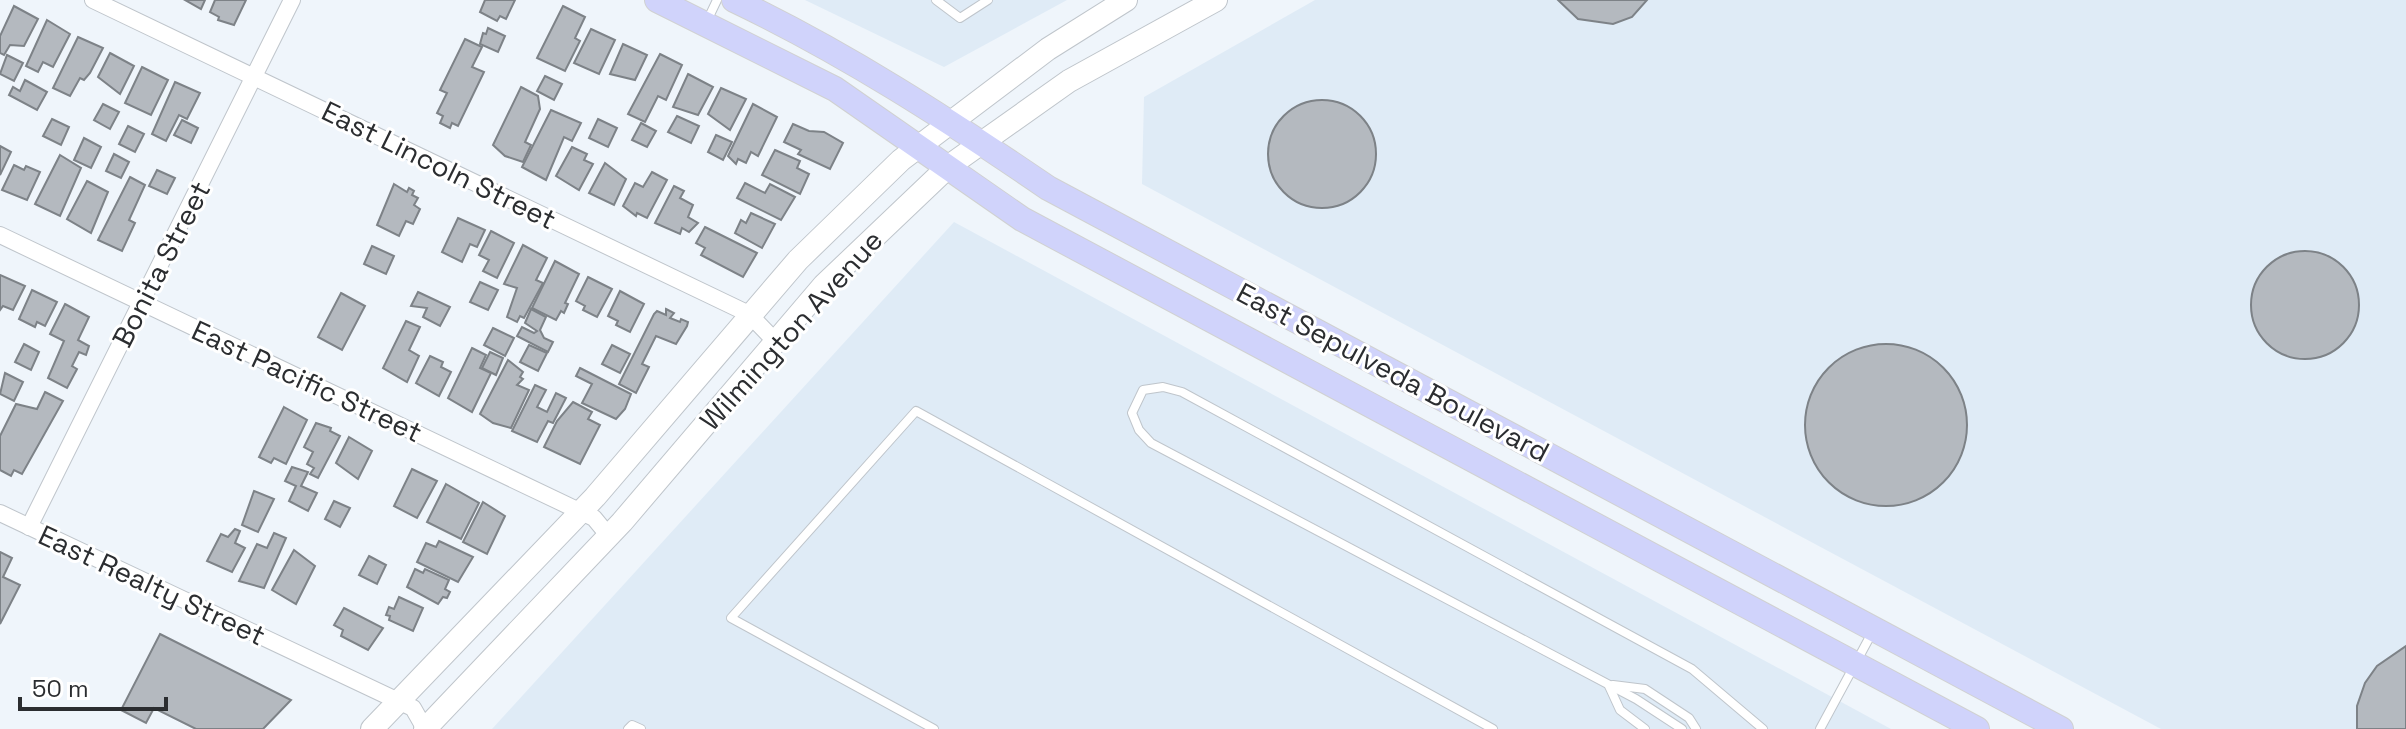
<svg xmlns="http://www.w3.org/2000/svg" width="2406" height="729" font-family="'Space Grotesk',sans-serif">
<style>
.built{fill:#dfebf6}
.building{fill:#b4b9bf;stroke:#7d8287;stroke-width:2}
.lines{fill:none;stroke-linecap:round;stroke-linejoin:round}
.lane-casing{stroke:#bfc5cb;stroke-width:10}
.street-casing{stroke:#bfc5cb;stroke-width:18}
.secondary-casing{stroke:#bfc5cb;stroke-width:24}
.primary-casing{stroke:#d0d1d1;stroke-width:26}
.lane{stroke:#fff;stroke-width:8}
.street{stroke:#fff;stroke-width:16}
.secondary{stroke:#fff;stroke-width:22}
.primary{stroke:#d0d3fb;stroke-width:24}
.labels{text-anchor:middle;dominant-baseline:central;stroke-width:6;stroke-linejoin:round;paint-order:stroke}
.street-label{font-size:28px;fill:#2b2d30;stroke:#fff}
</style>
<rect width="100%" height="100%" fill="#eff5fb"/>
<g class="built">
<path d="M805,0H1067L944,67Z"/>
<path d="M1315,0H2406V729H2161L1142,184L1144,97Z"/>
<path d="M954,222L1891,729H492Z"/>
</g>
<g class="building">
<path d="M185,0H205L201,9Z"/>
<path d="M215,0H246L234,25L218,20L219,17L210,12Z"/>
<path d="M485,0H515L506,19L500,16L497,21L480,12Z"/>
<path d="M1558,0H1647L1632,17L1613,24L1578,19Z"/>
<path d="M14,6L38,19L24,46L10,45L4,55L0,53V36Z"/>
<path d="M563,6L585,17L575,38L580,41L565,71L537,58Z"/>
<path d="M47,20L70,34L53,67L43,62L38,72L26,66Z"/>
<path d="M488,28L505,36L498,52L480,44L483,33L486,34Z"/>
<path d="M591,29L615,40L599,74L574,63Z"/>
<path d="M78,37L103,48L90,73L84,80L80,78L70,96L53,88Z"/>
<path d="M465,39L482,47L472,67L484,72L458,126L452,123L450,128L440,123L443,116L437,113L447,93L440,90Z"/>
<path d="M623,44L647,55L635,80L610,74Z"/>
<path d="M110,53L134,66L120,94L98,77Z"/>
<path d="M660,54L682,65L666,100L658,96L645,122L628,114Z"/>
<path d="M7,55L23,63L14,81L0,74Z"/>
<path d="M142,67L168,80L151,115L125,103Z"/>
<path d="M688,74L713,87L698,115L673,107Z"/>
<path d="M545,76L562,84L554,100L537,91Z"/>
<path d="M25,80L47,92L37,110L9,95L13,87L20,91Z"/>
<path d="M175,82L200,93L187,119L179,115L166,141L152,134Z"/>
<path d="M521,87L538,96L540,109L525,142L531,145L523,162L505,156L493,145Z"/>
<path d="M721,88L746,99L730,130L708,114Z"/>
<circle cx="1322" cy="154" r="54"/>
<path d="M103,104L119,112L110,129L94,120Z"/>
<path d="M753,104L777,117L758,156L751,152L746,163L738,159L736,164L728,156Z"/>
<path d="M551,110L581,123L572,141L564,137L546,180L522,167Z"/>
<path d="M677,116L699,126L691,143L668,132Z"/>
<path d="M52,119L69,127L61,145L43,136Z"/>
<path d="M598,119L617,128L608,147L589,138Z"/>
<path d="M182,120L198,128L191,143L174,135Z"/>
<path d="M641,123L656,131L647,147L632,140Z"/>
<path d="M793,124L809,131L824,132L843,143L830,169L798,154L801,150L784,142Z"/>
<path d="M128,126L144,134L135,152L119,144Z"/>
<path d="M716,135L732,142L723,160L708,152Z"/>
<path d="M84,138L101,147L91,168L74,160Z"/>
<path d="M0,146L11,152L0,175Z"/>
<path d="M572,147L587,154L584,160L593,164L579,190L556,176Z"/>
<path d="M775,150L800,161L797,168L809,174L800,194L762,175Z"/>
<path d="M114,154L129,162L121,178L106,171Z"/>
<path d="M60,155L81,168L60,216L35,204Z"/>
<path d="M605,163L626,179L614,205L589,193Z"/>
<path d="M14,165L24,170L26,166L40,172L27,200L2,190Z"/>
<path d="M157,170L175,178L167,194L149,186Z"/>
<path d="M652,172L667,180L647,218L637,213L636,216L623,206L635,183L643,187Z"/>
<path d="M130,177L145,185L129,220L135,223L122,251L98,240Z"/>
<path d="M87,181L108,192L91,233L67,219Z"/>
<path d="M745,183L765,193L770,184L795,197L781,220L737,198Z"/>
<path d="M394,184L407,192L409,188L414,191L412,195L418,198L414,205L420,209L413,224L406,221L399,236L377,225Z"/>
<path d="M674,186L684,191L680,198L693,205L688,217L698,223L689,232L682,228L680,234L655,223Z"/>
<path d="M751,213L775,224L762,248L735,233L741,220L746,223Z"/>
<path d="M458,218L485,230L477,247L470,244L462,262L442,252Z"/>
<path d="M705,227L757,253L743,277L701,255L705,248L696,243Z"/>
<path d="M491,231L514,243L497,278L483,271L489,260L479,255Z"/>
<path d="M523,245L547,258L536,280L543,283L524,318L520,316L517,322L507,317L517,288L504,284Z"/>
<path d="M372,246L394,256L386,274L364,264Z"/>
<circle cx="2305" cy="305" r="54"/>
<path d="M555,261L579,274L565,303L568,304L564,313L561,311L556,320L532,308Z"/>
<path d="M0,275L25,286L13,310L3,306L0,310Z"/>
<path d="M588,277L612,289L597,317L583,310L585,306L576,301Z"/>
<path d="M480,282L498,290L488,310L470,302Z"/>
<path d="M32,290L57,302L45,326L37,322L35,327L19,319Z"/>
<path d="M620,291L644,304L630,332L616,325L618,321L608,316Z"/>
<path d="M418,292L450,307L440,326L423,317L427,308L411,306Z"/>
<path d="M341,293L365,306L342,350L318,337Z"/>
<path d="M65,304L89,317L78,340L89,346L86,355L79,352L72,366L77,369L67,388L48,378L64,341L50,334Z"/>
<path d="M531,309L546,317L540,330L544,338L553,342L548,352L517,336L522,327L534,333L537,331L525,323Z"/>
<path d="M666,309L674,313L670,318L680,322L681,319L688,322L687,326L676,344L656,336L642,364L649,367L636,393L619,384L654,314L657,311L666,315Z"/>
<path d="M406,321L420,327L409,350L419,356L407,382L383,368Z"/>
<path d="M493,328L514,338L505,356L484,345Z"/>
<circle cx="1886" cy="425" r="81"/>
<path d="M24,344L39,352L31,370L15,362Z"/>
<path d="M529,345L547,353L538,371L520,362Z"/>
<path d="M612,345L630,354L620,373L602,364Z"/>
<path d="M472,348L486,355L480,368L491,373L472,412L448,398Z"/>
<path d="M490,352L503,358L496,375L482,368Z"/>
<path d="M430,356L443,362L441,367L451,372L439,396L416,383Z"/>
<path d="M508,360L523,372L520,377L523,379L517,385L529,390L511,428L493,423L480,414Z"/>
<path d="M580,368L631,394L625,409L616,419L582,403L592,384L576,376Z"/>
<path d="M5,373L23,382L14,401L0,394Z"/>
<path d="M535,385L546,390L537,407L547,412L556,393L566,398L553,423L548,421L537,442L512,431Z"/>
<path d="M45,392L63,401L22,474L14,470L11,476L0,470V436L16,404L37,409Z"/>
<path d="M573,402L592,412L588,419L600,425L580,464L544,447L557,421Z"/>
<path d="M284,407L307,420L286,464L274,458L271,463L259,457Z"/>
<path d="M316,423L331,428L330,431L340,436L318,478L310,474L314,468L307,464L313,452L304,447Z"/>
<path d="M349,437L372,451L358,479L336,463Z"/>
<path d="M292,467L308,472L301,486L317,493L308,511L289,501L296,486L285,481Z"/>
<path d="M412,469L437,481L417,518L394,506Z"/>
<path d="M446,484L479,503L461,539L427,522Z"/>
<path d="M254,491L274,499L258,532L242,525Z"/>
<path d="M334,501L350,508L340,527L325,519Z"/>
<path d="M483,502L505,516L487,554L463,542Z"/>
<path d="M235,529L240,531L235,543L245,548L232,572L207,561L221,534L228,537Z"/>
<path d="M274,533L286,538L264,588L239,581L257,544L267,548Z"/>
<path d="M439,541L473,557L458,582L417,562L426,543L436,547Z"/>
<path d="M294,550L315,566L296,604L272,590Z"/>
<path d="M0,552L12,558L3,577L20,585L0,624Z"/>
<path d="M369,556L386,565L377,584L359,575Z"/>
<path d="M415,569L423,573L425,569L449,580L445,589L450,592L447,598L443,597L438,604L407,587Z"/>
<path d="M399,597L423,608L413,631L389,620L390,616L386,615L389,607L394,609Z"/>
<path d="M344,608L383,628L368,650L341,636L343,630L334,625Z"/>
<path d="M160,634L291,700L263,729H196L154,708L146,723L121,710Z"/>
<path d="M2406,646V729H2357V706L2365,683L2377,666Z"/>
</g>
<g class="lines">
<defs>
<g id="lane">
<path d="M936,0L960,18L988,0"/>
<path d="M707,21L717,0"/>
<path d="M1613,685L1645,689L1689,718L1696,729"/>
<path d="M1609,686L1620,710L1645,729"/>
<path d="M628,729L632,725L641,729"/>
<path d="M934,729L731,618L916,411L1493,729"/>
<path d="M1682,729L1636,699L1151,443L1139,430L1132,413L1143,390L1163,387L1182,392L1692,669L1763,729"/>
<path d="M1820,729L1873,631"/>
</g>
<g id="street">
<path d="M93,0L749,314L776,342"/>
<path d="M0,235L594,518L608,535"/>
<path d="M0,513L413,708L425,729"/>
<path d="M29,527L292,0"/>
</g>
<g id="secondary">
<path d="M372,729L595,497L798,260L901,160L1048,49L1126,0"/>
<path d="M425,729L622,522L824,285L949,166L1069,81L1216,0"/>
</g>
<g id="primary">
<path d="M657,0L835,89L1022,219L1977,729"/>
<path d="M734,0C845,53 947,119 1048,188L2061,729"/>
</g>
</defs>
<use href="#lane" class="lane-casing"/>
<use href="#street" class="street-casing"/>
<use href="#secondary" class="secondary-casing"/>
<use href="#primary" class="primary-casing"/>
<use href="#lane" class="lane"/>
<use href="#street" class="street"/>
<use href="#secondary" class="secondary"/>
<use href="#primary" class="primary"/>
</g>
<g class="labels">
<g class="street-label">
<text transform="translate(439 165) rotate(26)">East Lincoln Street</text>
<text transform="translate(161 264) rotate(-63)">Bonita Street</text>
<text transform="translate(791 330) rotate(-48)">Wilmington Avenue</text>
<text transform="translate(1393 372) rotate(28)">East Sepulveda Boulevard</text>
<text transform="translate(307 381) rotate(25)">East Pacific Street</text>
<text transform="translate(152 585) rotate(25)">East Realty Street</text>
</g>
</g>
<path d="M20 697v12h146v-12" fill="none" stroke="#2b2d30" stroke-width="4"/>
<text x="32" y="697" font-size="24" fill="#2b2d30" stroke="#ffffff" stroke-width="6" paint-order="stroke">50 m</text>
</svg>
